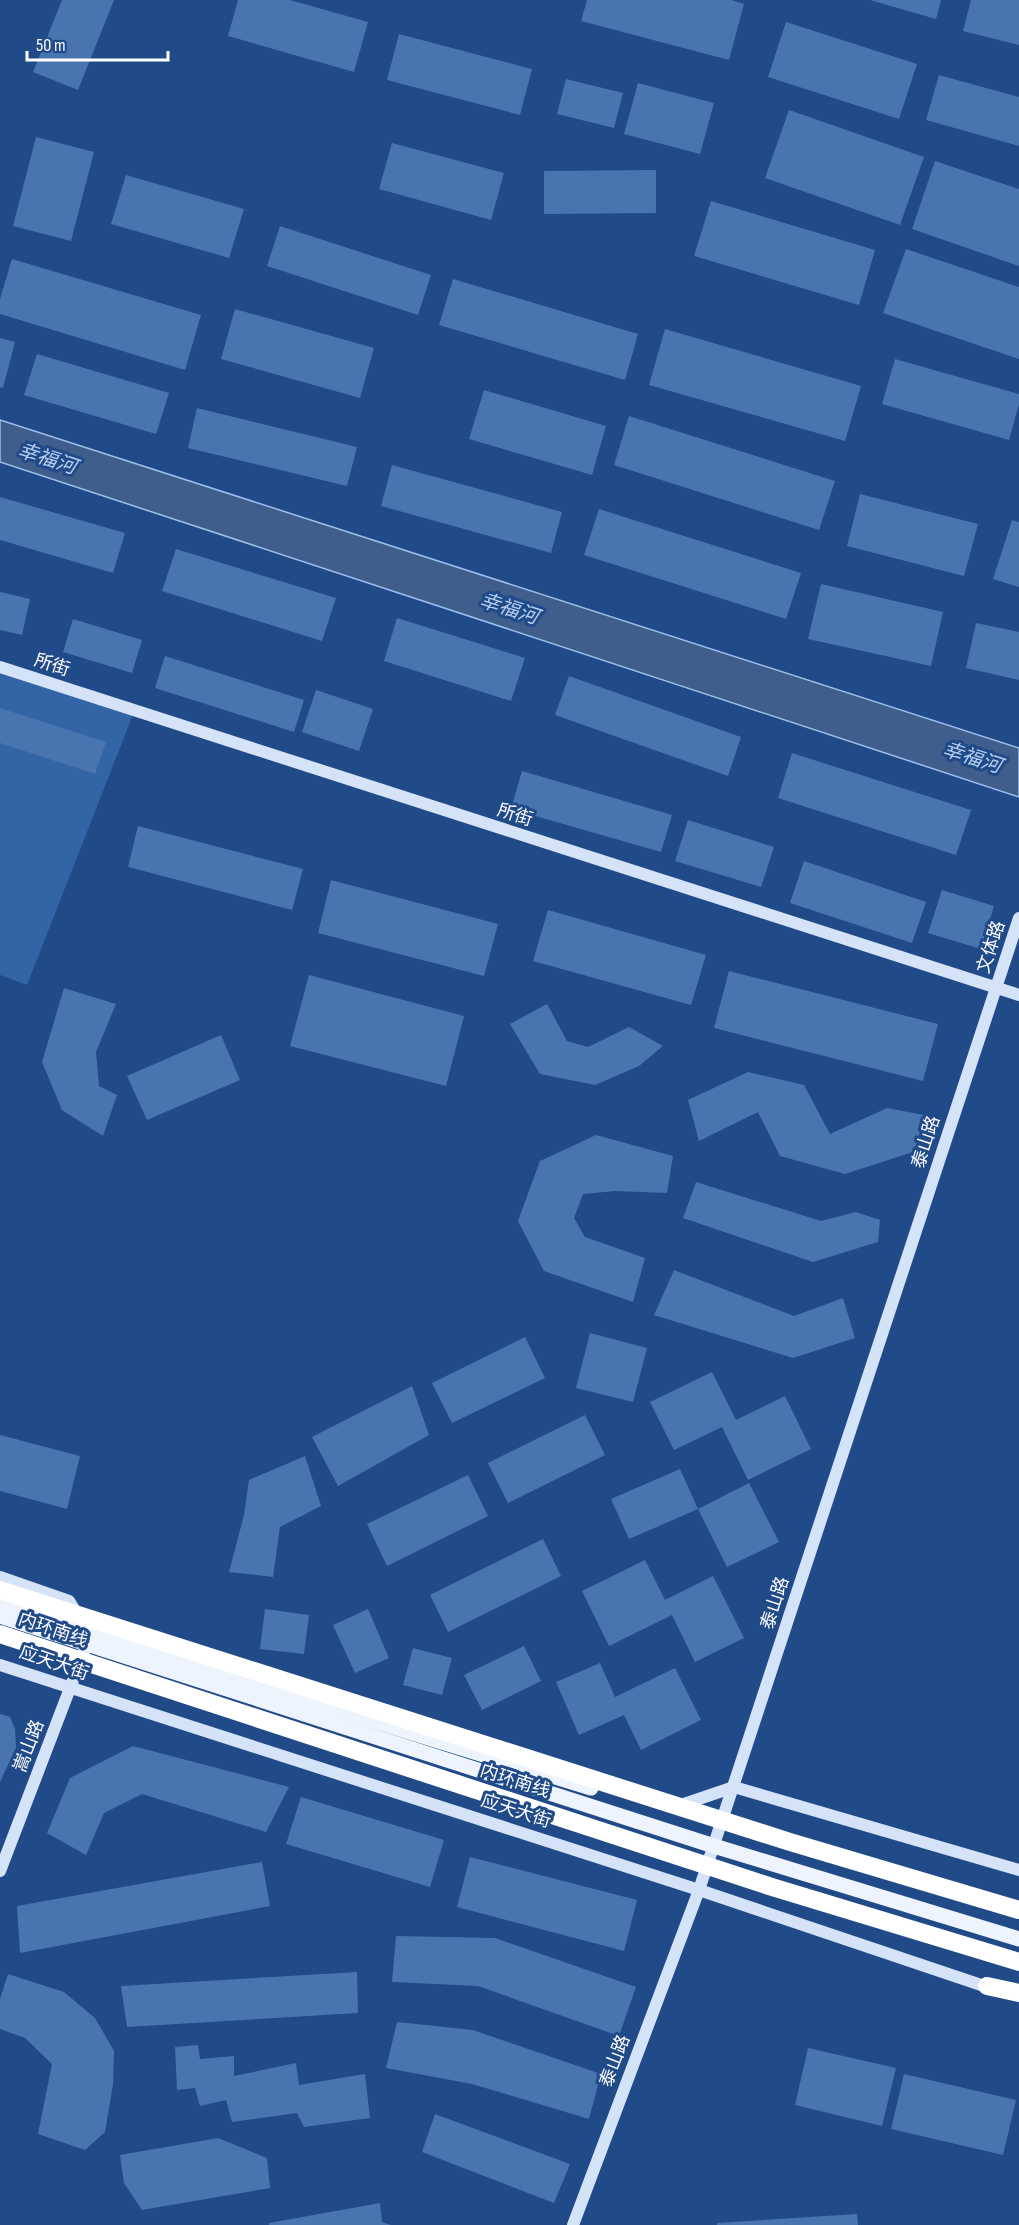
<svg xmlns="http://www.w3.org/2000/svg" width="1019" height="2225" font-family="'Sofia Sans Condensed','Noto Sans SC',sans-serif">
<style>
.green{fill:#3364a5}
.water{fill:#405e8b;stroke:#9dc0ec;stroke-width:1.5}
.building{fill:#4874b0}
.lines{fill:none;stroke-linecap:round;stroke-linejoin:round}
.secondary{stroke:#d5e3f8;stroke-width:12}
.primary{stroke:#eef4fe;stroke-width:15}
.highway{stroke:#fff;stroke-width:18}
.labels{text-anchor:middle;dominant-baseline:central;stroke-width:6;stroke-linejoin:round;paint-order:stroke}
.street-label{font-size:18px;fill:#fff;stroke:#204a88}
.water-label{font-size:20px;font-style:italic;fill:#b6cff2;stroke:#204a88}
</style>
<rect width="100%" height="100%" fill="#204a88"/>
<path class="green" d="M0,664L136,707L27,985L0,975Z"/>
<path class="water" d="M0,420L1019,748V797L0,462Z"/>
<g class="building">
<path d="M62,0H114L78,90L33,72Z"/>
<path d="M238,0H290L368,22L354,72L228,36Z"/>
<path d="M587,0H731L744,4L729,60L581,21Z"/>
<path d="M870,0H941L936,19Z"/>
<path d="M971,0H1019V45L963,31Z"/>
<path d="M786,22L917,64L899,119L768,77Z"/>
<path d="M399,34L532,69L520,115L387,80Z"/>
<path d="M939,75L1019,97V146L926,120Z"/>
<path d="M566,79L623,93L614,128L557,114Z"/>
<path d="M638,83L714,103L700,154L624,134Z"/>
<path d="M789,110L924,157L900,225L765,178Z"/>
<path d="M36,137L94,152L71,241L13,226Z"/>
<path d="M392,143L504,173L491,220L379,189Z"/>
<path d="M935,161L1019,189V266L912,229Z"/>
<path d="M656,170V213L544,214V171Z"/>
<path d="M126,175L244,209L229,258L111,224Z"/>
<path d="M711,201L875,250L859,305L694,256Z"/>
<path d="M280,226L431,275L418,315L267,266Z"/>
<path d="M906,249L1019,287V359L883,313Z"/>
<path d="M12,259L201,315L185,370L0,314V299Z"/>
<path d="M453,279L638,334L625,380L439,325Z"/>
<path d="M235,309L374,348L360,398L221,359Z"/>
<path d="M665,329L861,386L845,441L649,385Z"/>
<path d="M0,338L15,342L3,388L0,387Z"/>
<path d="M37,354L169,393L156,434L24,395Z"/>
<path d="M895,359L1019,394V404L1009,440L882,404Z"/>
<path d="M484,390L606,426L592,475L469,439Z"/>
<path d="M197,408L357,447L347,486L188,448Z"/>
<path d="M629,416L835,481L819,530L614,465Z"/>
<path d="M392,465L562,512L551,553L381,506Z"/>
<path d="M860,494L978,524L964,576L847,546Z"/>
<path d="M0,497L125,533L113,573L0,540Z"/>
<path d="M599,509L801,573L786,619L584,555Z"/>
<path d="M1012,520L1019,522V587L993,579Z"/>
<path d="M176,549L336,598L322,641L162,591Z"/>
<path d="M821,584L943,612L931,666L808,639Z"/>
<path d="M0,592L30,599L22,635L0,630Z"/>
<path d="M397,618L525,658L511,701L384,661Z"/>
<path d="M73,619L142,640L132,673L63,652Z"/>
<path d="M976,623L1019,632V680L966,668Z"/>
<path d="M165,656L304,700L294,732L155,688Z"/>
<path d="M569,676L741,737L728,776L555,715Z"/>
<path d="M316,690L373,709L359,751L302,732Z"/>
<path d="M0,708L106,742L95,774L0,743Z"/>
<path d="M792,753L971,810L956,855L778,798Z"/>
<path d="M522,771L672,815L661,852L511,809Z"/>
<path d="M688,820L774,847L761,887L675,861Z"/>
<path d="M138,826L303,869L292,910L128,867Z"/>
<path d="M804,861L926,902L912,943L790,903Z"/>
<path d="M331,880L498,924L484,976L318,933Z"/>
<path d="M942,890L994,906L981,949L928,933Z"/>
<path d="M548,910L706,955L691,1005L533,961Z"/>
<path d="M729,971L938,1024L923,1081L714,1028Z"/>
<path d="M309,975L464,1016L446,1086L290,1046Z"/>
<path d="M64,988L116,1004L96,1052L99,1086L117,1095L103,1136L62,1110L42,1062Z"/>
<path d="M547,1004L567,1041L588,1047L629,1027L663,1046L639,1066L595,1085L540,1074L510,1024Z"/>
<path d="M221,1035L240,1080L147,1120L127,1076Z"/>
<path d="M748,1072L804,1085L830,1134L887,1108L924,1115L916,1151L845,1174L780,1156L758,1112L699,1141L688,1100Z"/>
<path d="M596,1135L673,1156L667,1193L615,1191L583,1194L574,1218L585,1237L645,1258L633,1302L544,1271L518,1221L540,1161Z"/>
<path d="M696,1182L821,1221L856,1212L880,1220L878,1242L813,1262L683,1218Z"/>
<path d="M674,1270L794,1316L843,1298L855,1338L793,1358L654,1315Z"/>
<path d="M590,1333L647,1348L633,1402L576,1388Z"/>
<path d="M525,1337L545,1378L452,1423L432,1383Z"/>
<path d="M712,1372L736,1420L785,1396L811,1449L748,1480L722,1427L674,1450L650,1402Z"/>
<path d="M412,1386L429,1435L338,1486L312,1437Z"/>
<path d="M585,1415L605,1455L508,1503L488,1463Z"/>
<path d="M0,1435L80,1456L67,1509L0,1491Z"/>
<path d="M305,1456L321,1506L280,1527L273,1577L229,1572L244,1515L249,1480Z"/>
<path d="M680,1469L698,1509L629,1539L611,1499Z"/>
<path d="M468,1475L488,1516L387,1566L367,1524Z"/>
<path d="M749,1483L779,1542L727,1567L698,1509Z"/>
<path d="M543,1539L561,1576L448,1632L430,1595Z"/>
<path d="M645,1560L665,1600L713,1576L744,1638L695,1662L672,1615L609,1646L582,1591Z"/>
<path d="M265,1609L309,1615L304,1654L260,1649Z"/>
<path d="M368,1609L389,1658L355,1673L333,1625Z"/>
<path d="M524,1646L541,1681L482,1710L464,1675Z"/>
<path d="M413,1648L452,1658L442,1695L403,1685Z"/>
<path d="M600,1663L615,1697L675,1668L701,1720L641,1750L624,1715L579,1735L556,1682Z"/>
<path d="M0,1714L10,1717L15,1729L16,1748L0,1782Z"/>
<path d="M133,1746L289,1787L266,1832L142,1794L104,1813L86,1855L47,1833L70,1778Z"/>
<path d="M301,1797L444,1840L430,1887L286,1844Z"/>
<path d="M470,1857L637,1900L624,1951L457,1907Z"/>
<path d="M262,1862L270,1906L20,1953L17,1906Z"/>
<path d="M396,1936L495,1938L636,1987L619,2036L478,1986L392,1982Z"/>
<path d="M357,1972L358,2013L127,2027L121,1986Z"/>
<path d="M8,1974L64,1992L95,2018L114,2051L113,2085L105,2132L85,2150L38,2134L52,2064L25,2038L0,2029V1999Z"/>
<path d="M397,2022L473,2030L601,2074L589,2119L472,2084L386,2068Z"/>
<path d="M198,2045L200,2059L234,2056V2076L296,2063L299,2085L365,2074L370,2118L304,2127L297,2113L232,2122L226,2100L200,2106L195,2088L177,2090L175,2047Z"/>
<path d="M808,2048L896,2068L882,2126L795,2105Z"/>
<path d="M904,2074L1016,2100L1003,2155L891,2129Z"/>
<path d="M435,2114L570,2164L554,2203L422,2152Z"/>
<path d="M218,2138L267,2158L270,2188L142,2210L124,2183L120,2155Z"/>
<path d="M380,2203L382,2222L391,2225H269V2223Z"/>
<path d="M857,2214L858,2225H717V2223Z"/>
</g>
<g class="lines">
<g class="secondary">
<path d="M0,667L1019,995"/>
<path d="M0,1577L69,1601L79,1617"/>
<path d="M0,1665L699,1890L993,1989"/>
<path d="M678,1806L734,1787L1019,1870"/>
<path d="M0,1871L90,1636"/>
<path d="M573,2225L699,1890L1019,918"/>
</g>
<g class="primary">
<path d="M0,1603L91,1634L591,1788"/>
<path d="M0,1616L714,1846L1019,1939"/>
</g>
<g class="highway">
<path d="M0,1590L790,1842L1019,1910"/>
<path d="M0,1634L772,1887L1019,1962"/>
<path d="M987,1986L1019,1993"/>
</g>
</g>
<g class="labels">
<g class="street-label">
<text transform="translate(52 665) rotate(18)">所街</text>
<text transform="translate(515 815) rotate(18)">所街</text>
<text transform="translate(991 947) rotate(-72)">文体路</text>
<text transform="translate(926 1142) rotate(-72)">泰山路</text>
<text transform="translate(775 1603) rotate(-72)">泰山路</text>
<text transform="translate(53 1630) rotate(19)">内环南线</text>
<text transform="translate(54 1663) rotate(19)">应天大街</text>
<text transform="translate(29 1746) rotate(-69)">嵩山路</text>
<text transform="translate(515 1781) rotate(18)">内环南线</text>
<text transform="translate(516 1811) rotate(18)">应天大街</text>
<text transform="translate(615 2061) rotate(-69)">泰山路</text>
</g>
<g class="water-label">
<text transform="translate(47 459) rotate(18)">幸福河</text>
<text transform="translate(509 609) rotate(18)">幸福河</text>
<text transform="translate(972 758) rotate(18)">幸福河</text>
</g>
</g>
<path d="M27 51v9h141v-9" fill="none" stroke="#ffffff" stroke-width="3"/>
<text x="36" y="51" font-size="18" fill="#ffffff" stroke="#204a88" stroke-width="4.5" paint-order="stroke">50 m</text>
</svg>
